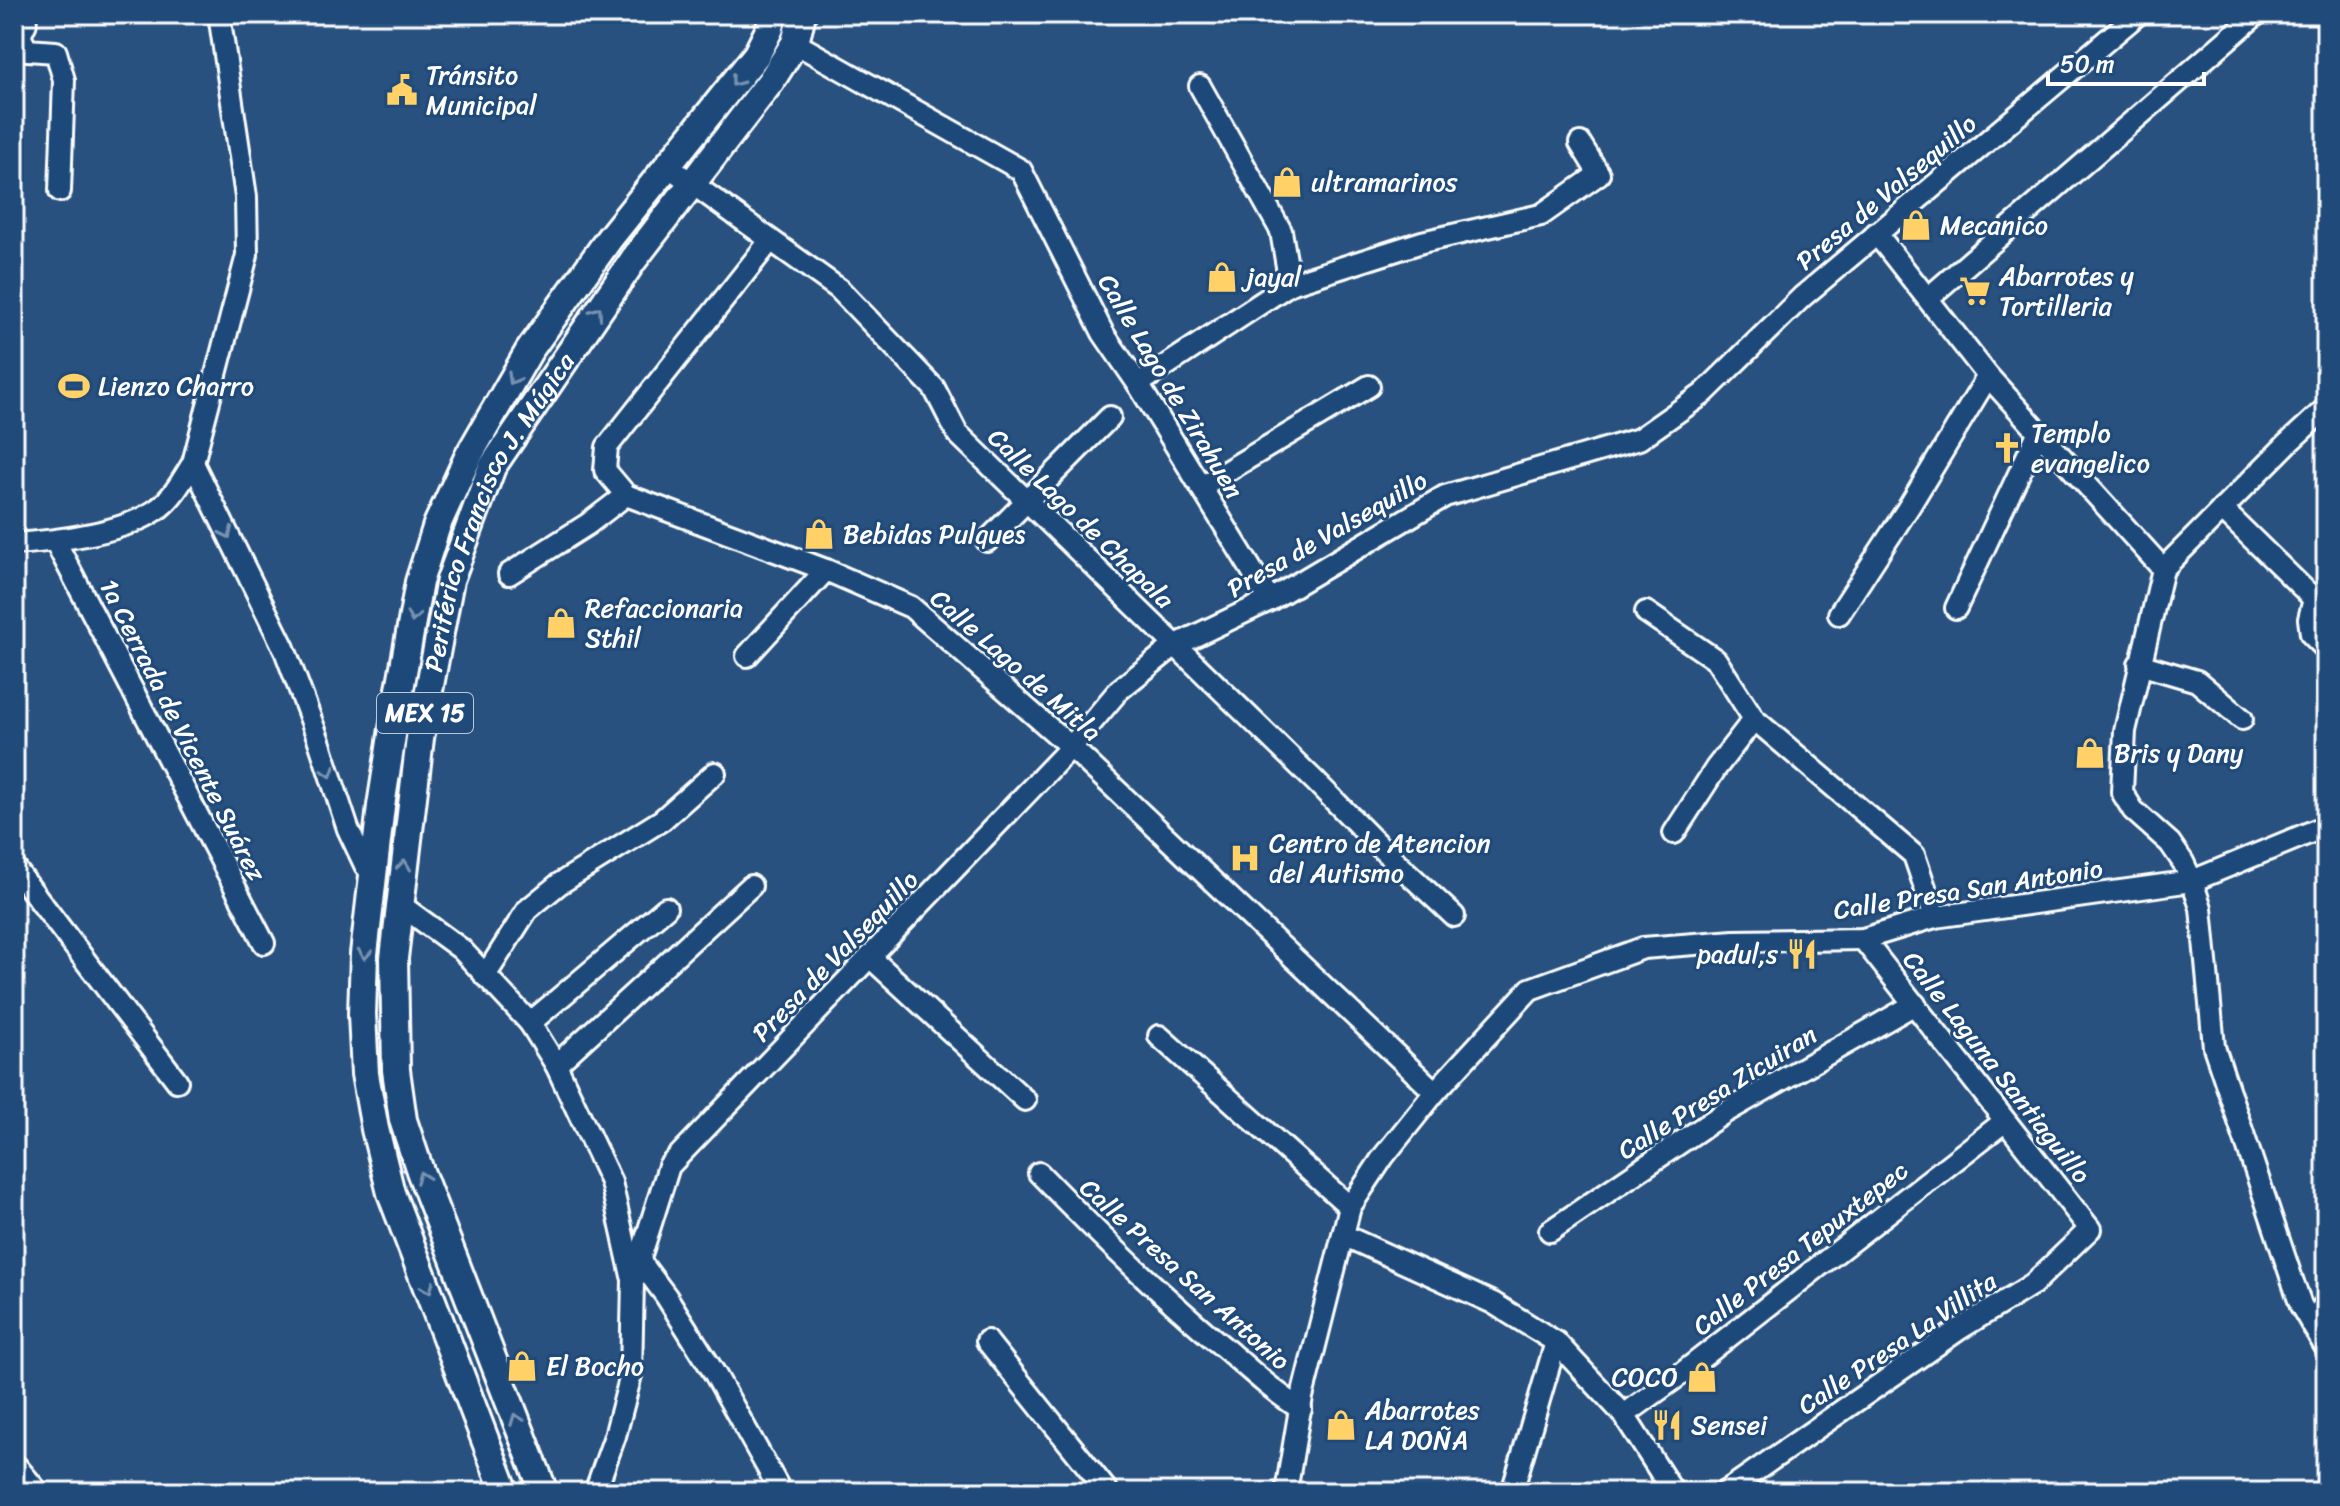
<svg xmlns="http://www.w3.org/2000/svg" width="2340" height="1506" font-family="Sriracha,sans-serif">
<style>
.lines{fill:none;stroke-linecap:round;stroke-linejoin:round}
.minor-casing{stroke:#fff;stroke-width:26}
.major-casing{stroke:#fff;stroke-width:32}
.minor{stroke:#1f4a7a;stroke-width:20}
.major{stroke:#1f4a7a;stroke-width:26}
.oneway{stroke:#7992af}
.labels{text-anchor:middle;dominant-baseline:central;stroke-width:6;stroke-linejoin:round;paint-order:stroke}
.shield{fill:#1f4a7a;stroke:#bcc9d7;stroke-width:2}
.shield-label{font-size:24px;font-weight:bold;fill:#fff}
.poi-label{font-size:26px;fill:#fff;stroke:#1f4a7a;text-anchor:start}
.street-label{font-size:26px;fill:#fff;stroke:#1f4a7a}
</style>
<rect width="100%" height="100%" fill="#28517f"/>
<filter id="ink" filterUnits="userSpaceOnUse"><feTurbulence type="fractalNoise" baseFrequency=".0125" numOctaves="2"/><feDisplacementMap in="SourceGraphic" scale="16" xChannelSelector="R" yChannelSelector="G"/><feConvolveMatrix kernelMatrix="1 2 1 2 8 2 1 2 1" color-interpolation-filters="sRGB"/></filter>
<g filter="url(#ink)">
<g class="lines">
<defs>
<g id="minor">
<path d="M24,14L26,23L20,36L27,50L56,52L64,80L60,191"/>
<path d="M795,43L1021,170L1103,333L1138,384L1270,600"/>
<path d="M1200,86L1281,231L1290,284"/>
<path d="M669,167L839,289L934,388L957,433L1315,781L1383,850L1454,916"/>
<path d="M1876,233L1988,376L2163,569"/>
<path d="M770,241L607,447L605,470L626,495L826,570L911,607L1071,747L1435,1092"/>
<path d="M1928,298L2257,14"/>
<path d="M1138,384L1290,284L1422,242L1541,215L1599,174L1580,143"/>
<path d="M193,463L284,648L319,741L348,829L365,865L375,877"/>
<path d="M1202,486L1369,386"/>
<path d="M2222,509L2314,599L2309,619L2311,634L2325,648"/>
<path d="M55,541L264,943"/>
<path d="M987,541L1110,417"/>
<path d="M14,544C55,541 126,533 159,508C174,496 183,479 193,463L247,255L246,197L219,14"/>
<path d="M2163,569L2125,731L2122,792L2133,810L2170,843L2183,862L2192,881L2201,908L2214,1047L2301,1306L2326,1348"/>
<path d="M2163,569L2288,443L2326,408"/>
<path d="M509,574L588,524L626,495"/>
<path d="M1956,608L2039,431"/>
<path d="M1646,612L1716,660L1754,719L1914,855L1935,917"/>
<path d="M1839,614L1910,505L1988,376"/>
<path d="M747,656L826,570"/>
<path d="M2139,664L2197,681L2242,719"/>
<path d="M1674,833L1716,768L1754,719"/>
<path d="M14,867L177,1081"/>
<path d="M398,903L461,949L530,1023L556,1065L611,1182L632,1276"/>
<path d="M870,957L1025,1100"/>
<path d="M485,976L527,910L559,884L662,820L715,773"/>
<path d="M530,1023L666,908"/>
<path d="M1159,1036L1350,1207"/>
<path d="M556,1065L751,886"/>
<path d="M1039,1173C1099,1235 1161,1296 1228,1351C1251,1371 1274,1392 1301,1409"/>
<path d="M1550,1231L1724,1113L1915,1004"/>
<path d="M1343,1235L1493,1303L1556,1342L1624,1415L1673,1492"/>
<path d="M639,1260L666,1296L715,1374L781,1492"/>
<path d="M2311,1323L2326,1303"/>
<path d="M987,1341L1108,1492"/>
<path d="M1624,1415L1677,1377L2005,1121"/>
<path d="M595,1492L615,1436L631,1375L633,1280L669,1166L1071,747L1119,690L1174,646L1270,600L1445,496L1639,439L1703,394L1802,297L2138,14"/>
<path d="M1286,1492L1302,1397L1350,1207L1383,1157L1435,1092L1530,989L1643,948L1734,941L1863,939L1935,917L2192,881L2326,826"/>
<path d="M1512,1492L1556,1342"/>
<path d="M1725,1492L1958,1330L2033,1284L2090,1229L1863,939"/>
</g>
<g id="major">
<path d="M14,1468L34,1492"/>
<path d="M505,1492L391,1193L375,1129L365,1074L362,1014L364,954L381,806L393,729L419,582L437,525L469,455L529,351L609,239L757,54L770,28L773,14"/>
<path id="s1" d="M544,1492L420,1171L403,1120L396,1070L394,958L420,738L450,580L492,467L634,259L771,81L795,43L802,14"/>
</g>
</defs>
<use href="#minor" class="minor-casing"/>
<use href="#major" class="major-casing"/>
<use href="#minor" class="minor"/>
<use href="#major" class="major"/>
</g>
<defs><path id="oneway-chevron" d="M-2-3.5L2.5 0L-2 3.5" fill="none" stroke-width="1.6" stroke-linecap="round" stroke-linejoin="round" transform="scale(2)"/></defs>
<g class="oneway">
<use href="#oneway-chevron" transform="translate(736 81) rotate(128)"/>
<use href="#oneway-chevron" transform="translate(597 312) rotate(-55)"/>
<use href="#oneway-chevron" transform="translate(513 379) rotate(120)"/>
<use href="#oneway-chevron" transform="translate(227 533) rotate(64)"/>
<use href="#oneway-chevron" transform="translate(413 617) rotate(100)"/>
<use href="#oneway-chevron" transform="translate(329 772) rotate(72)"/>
<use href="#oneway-chevron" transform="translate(404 865) rotate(-83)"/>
<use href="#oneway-chevron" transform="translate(365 954) rotate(95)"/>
<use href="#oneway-chevron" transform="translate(422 1177) rotate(-110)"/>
<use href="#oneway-chevron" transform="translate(428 1288) rotate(69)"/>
<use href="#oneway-chevron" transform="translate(516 1419) rotate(-111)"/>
</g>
</g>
<defs>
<symbol id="civic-bare" viewBox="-9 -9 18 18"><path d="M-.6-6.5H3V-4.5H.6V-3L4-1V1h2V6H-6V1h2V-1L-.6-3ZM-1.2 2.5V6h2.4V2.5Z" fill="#ffd166" stroke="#1f4a7a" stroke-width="2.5" paint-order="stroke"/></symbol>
<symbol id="shop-bare" viewBox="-9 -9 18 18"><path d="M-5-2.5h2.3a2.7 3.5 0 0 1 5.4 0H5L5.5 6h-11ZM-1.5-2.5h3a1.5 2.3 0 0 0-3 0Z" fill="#ffd166" stroke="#1f4a7a" stroke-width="2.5" paint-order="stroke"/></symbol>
<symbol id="supermarket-bare" viewBox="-9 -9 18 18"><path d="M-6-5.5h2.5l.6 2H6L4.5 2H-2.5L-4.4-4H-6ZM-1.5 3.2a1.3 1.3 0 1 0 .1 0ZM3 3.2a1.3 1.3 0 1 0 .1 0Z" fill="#ffd166" stroke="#1f4a7a" stroke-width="2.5" paint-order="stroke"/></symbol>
<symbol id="stadium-bare" viewBox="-9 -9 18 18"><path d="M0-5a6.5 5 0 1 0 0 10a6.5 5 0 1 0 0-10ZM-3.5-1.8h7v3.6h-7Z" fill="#ffd166" stroke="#1f4a7a" stroke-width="2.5" paint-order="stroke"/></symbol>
<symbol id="church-bare" viewBox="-9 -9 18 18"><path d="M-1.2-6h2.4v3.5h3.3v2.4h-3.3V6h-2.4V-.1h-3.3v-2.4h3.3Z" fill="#ffd166" stroke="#1f4a7a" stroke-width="2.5" paint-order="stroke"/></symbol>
<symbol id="hospital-bare" viewBox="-9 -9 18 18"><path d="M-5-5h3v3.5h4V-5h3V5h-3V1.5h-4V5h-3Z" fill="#ffd166" stroke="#1f4a7a" stroke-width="2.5" paint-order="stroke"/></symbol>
<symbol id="restaurant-bare" viewBox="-9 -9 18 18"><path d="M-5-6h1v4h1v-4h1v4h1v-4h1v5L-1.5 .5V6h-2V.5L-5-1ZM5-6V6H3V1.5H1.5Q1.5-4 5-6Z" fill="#ffd166" stroke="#1f4a7a" stroke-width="2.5" paint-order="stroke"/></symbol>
</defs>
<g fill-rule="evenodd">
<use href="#civic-bare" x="380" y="68" width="44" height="44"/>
<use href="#shop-bare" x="1265" y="160" width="44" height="44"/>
<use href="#shop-bare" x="1894" y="203" width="44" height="44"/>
<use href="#shop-bare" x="1200" y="255" width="44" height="44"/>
<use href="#supermarket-bare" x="1953" y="269" width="44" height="44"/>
<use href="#stadium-bare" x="52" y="364" width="44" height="44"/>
<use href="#church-bare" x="1985" y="426" width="44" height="44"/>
<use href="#shop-bare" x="797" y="512" width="44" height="44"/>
<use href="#shop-bare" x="539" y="601" width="44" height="44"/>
<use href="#shop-bare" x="2068" y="731" width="44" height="44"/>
<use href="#hospital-bare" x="1223" y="836" width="44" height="44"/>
<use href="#restaurant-bare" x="1780" y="932" width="44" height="44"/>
<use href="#shop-bare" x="500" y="1344" width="44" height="44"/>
<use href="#shop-bare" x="1680" y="1355" width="44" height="44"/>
<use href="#shop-bare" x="1319" y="1403" width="44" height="44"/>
<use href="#restaurant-bare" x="1645" y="1403" width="44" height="44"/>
</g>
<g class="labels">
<rect class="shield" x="377" y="693" width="96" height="40" rx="6"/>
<g class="shield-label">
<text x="425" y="713">MEX 15</text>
</g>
<g class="poi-label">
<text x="426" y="75">Tránsito<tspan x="426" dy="30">Municipal</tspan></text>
<text x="1311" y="182">ultramarinos</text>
<text x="1940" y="225">Mecanico</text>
<text x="1999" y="276">Abarrotes y<tspan x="1999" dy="30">Tortilleria</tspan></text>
<text x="1246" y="277">jayal</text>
<text x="98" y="386">Lienzo Charro</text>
<text x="2031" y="433">Templo<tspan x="2031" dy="30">evangelico</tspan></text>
<text x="843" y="534">Bebidas Pulques</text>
<text x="585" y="608">Refaccionaria<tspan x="585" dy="30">Sthil</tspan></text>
<text x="2114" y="753">Bris y Dany</text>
<text x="1269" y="843">Centro de Atencion<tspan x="1269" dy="30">del Autismo</tspan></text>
<text x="1778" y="954" text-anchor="end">padul,s</text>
<text x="546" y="1366">El Bocho</text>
<text x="1678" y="1377" text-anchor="end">COCO</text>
<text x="1365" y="1410">Abarrotes<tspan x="1365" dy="30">LA DOÑA</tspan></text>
<text x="1691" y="1425">Sensei</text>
</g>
<g class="street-label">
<text transform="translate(1886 192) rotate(-40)">Presa de Valsequillo</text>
<text transform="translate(1171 386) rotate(59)">Calle Lago de Zirahuen</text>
<text stroke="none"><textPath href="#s1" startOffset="1024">Periférico Francisco J. Múgica</textPath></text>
<text transform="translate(1081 518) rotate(44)">Calle Lago de Chapala</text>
<text transform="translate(1327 534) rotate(-30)">Presa de Valsequillo</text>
<text transform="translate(1016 665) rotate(41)">Calle Lago de Mitla</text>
<text transform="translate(183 730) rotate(63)">1a Cerrada de Vicente Suárez</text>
<text transform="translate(1968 889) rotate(-9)">Calle Presa San Antonio</text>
<text transform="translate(835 956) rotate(-46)">Presa de Valsequillo</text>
<text transform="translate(1997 1067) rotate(52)">Calle Laguna Santiaguillo</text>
<text transform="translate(1717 1092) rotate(-32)">Calle Presa Zicuiran</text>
<text transform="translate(1800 1248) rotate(-38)">Calle Presa Tepuxtepec</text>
<text transform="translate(1185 1274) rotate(42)">Calle Presa San Antonio</text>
<text transform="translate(1897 1343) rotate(-34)">Calle Presa La Villita</text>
</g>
</g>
<rect width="2340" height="1506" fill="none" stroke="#1f4a7a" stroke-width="48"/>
<rect x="24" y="24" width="2292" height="1458" fill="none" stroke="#fff" stroke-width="3" filter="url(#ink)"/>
<path d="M2048 72v12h156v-12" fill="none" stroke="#ffffff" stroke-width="4"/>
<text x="2060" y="72" font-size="24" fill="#ffffff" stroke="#1f4a7a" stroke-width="6" paint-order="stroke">50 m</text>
</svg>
